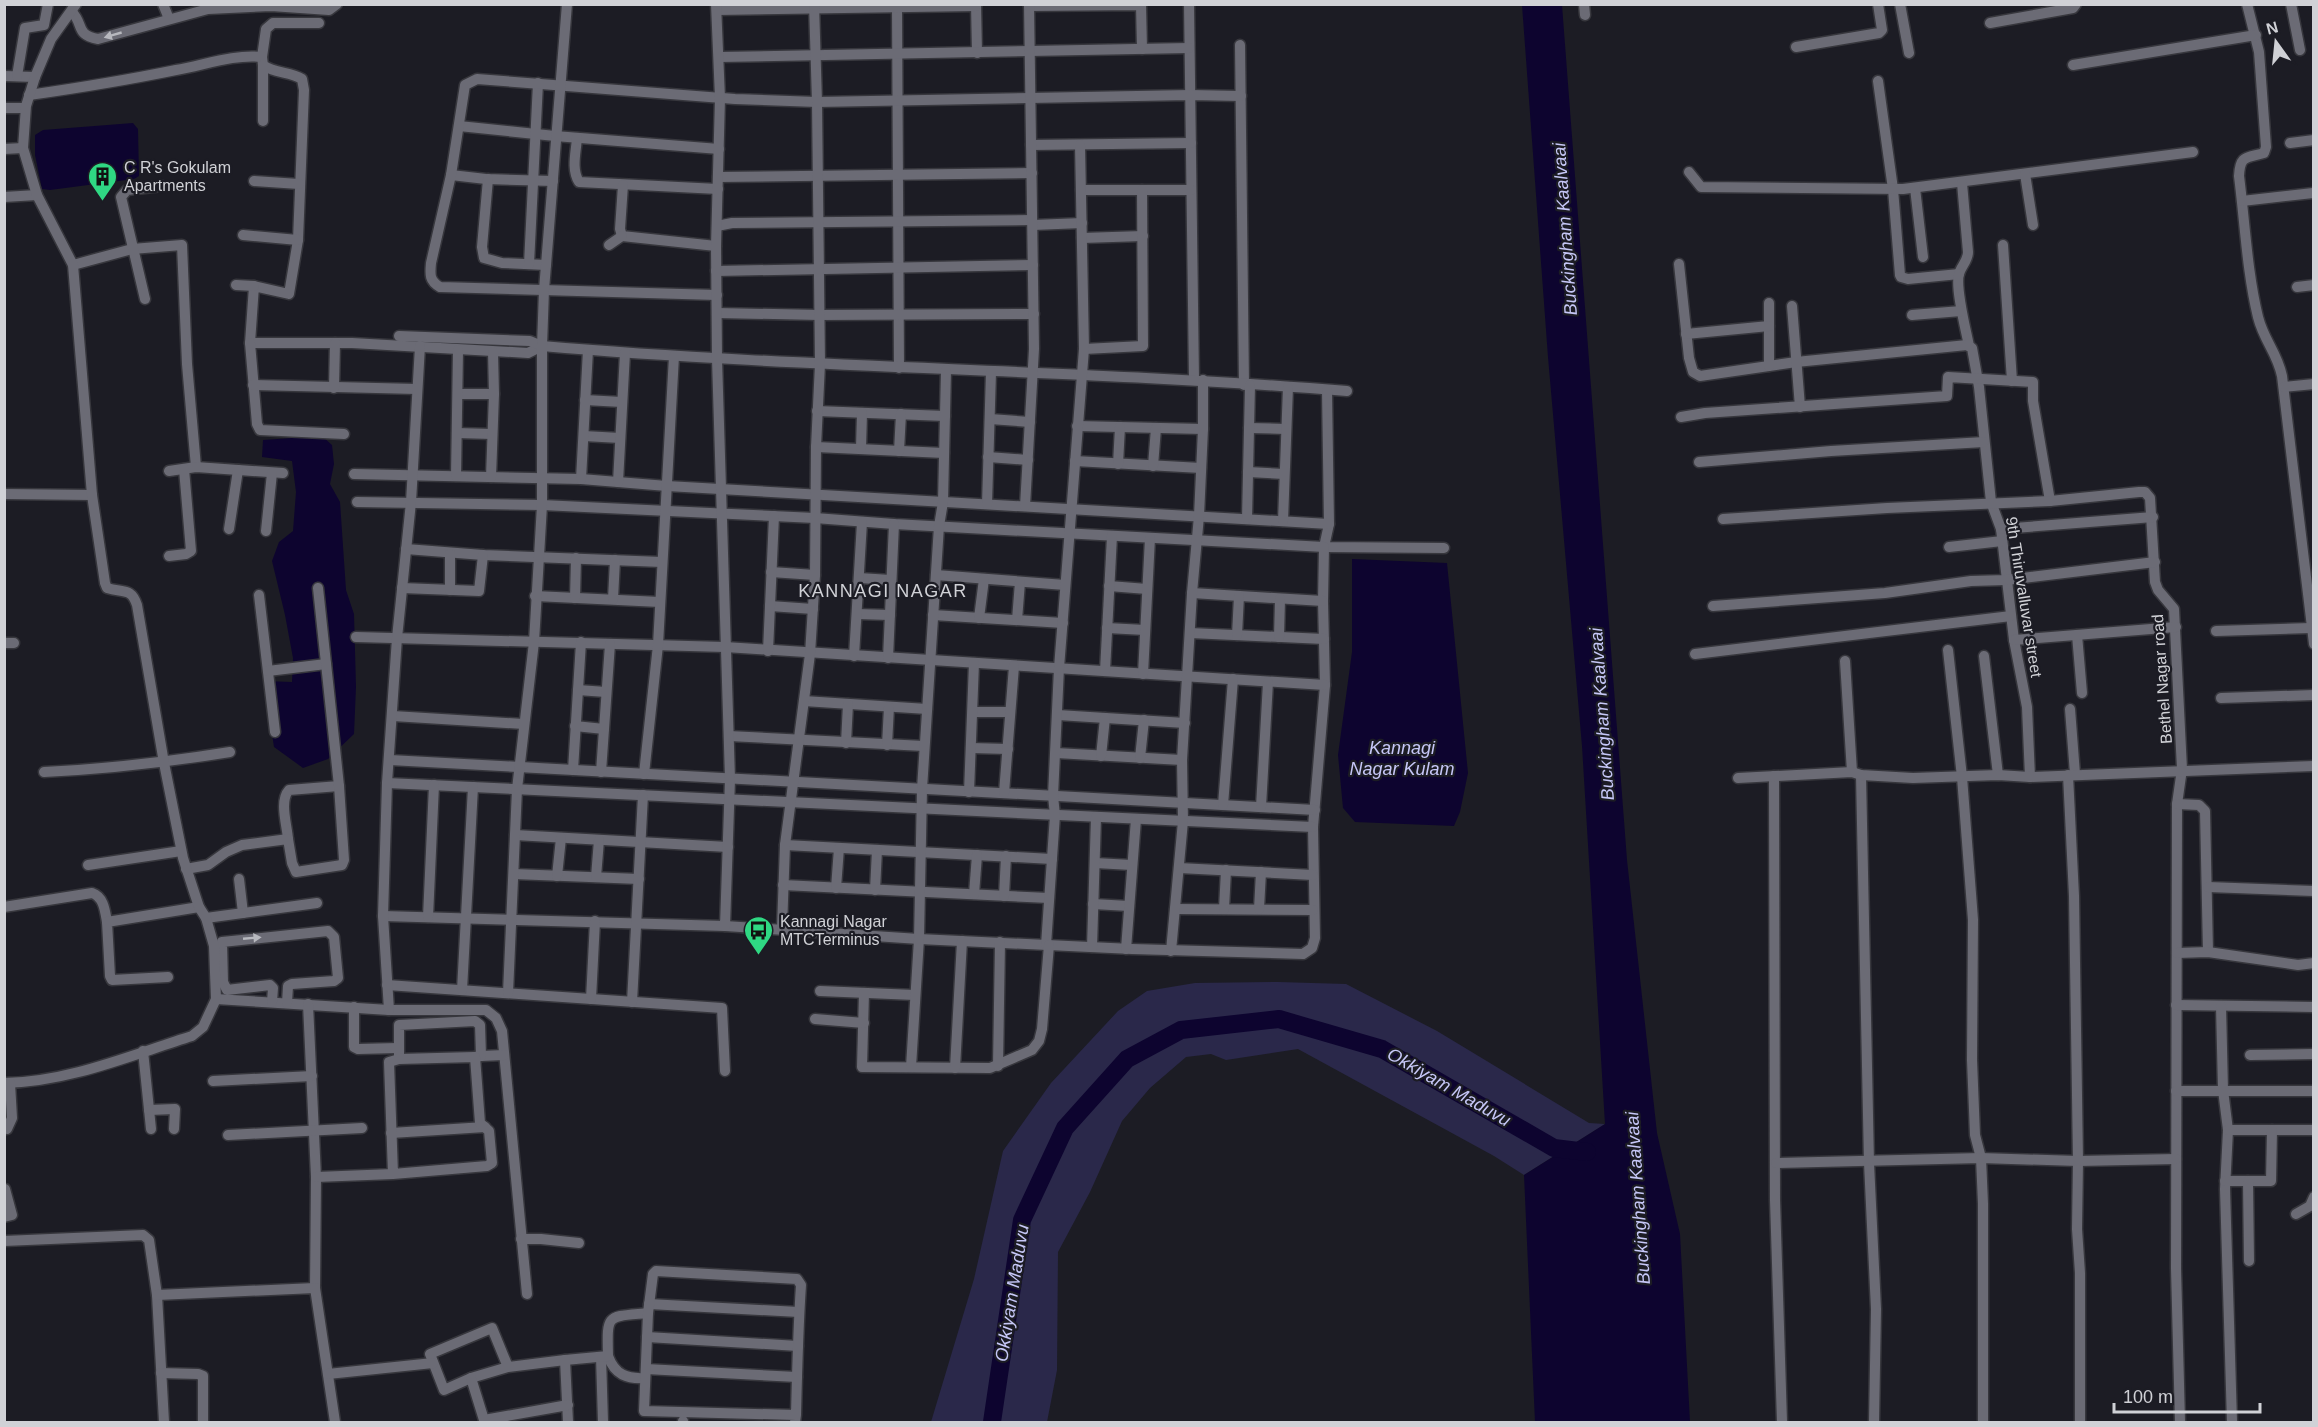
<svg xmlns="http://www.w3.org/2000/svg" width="2318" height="1427" font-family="Arial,sans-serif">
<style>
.green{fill:#2a284a}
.water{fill:#0d042f}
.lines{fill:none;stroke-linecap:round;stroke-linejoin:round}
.river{stroke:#0d042f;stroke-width:18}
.minor-casing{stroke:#37373d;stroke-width:13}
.minor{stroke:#6b6b75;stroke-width:10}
.oneway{fill:#b7b8be}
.labels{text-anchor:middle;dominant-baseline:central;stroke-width:4.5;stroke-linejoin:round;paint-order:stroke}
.poi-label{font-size:16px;fill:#d0d1d6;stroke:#1c1c24;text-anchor:start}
.street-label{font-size:16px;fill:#d0d1d6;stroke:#1c1c24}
.water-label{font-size:18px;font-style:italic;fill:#c6c7f7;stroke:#1c1c24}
.neighbourhood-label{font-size:18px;letter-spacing:1.5px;fill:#d0d1d6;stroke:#1c1c24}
</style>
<rect width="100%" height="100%" fill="#1c1c24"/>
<path class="green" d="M1278,982L1346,984L1437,1031L1589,1123L1605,1124L1524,1175L1494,1156L1298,1049L1226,1060L1211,1054L1186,1057L1150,1088L1122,1121L1090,1192L1058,1252L1057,1370L1047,1422H931L974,1279L1003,1151L1051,1083L1118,1011L1147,991L1195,983Z"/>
<g class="water">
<path d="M1522,5H1562L1627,860L1657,1133L1680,1234L1690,1422H1535L1524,1175L1605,1124L1582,746L1548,357Z"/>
<path d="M133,123L138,129L139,176L134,179L50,190L42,189L35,155V135L43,130Z"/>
<path d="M322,436L332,445L334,464L330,484L340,502L346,590L354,614L356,687L354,734L328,759L303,768L274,747L264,681L292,682L293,658L285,615L272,561L279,542L293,531L296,492L292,461L262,457L263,440Z"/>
<path d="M1352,559L1447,563L1468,773L1460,812L1454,826L1355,822L1343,808L1338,755L1352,652Z"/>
</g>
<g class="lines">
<path class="river" d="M992,1422L1022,1220L1065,1128L1127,1059L1181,1030L1279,1019L1382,1049L1554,1148L1587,1152"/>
<defs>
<g id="minor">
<path d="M163,4L169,19"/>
<path d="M976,4L977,53"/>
<path d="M1189,4L1194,380"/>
<path d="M1584,4L1585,15"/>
<path d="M1900,4L1909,53"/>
<path d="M2247,4L2259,52L2266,147L2264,153C2246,158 2240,155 2239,176C2245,223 2247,272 2258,317C2264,341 2277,352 2282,376L2314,644"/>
<path d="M2291,4L2300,50"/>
<path d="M1029,6L1141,5L1142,49"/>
<path d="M897,7L899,368"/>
<path d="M717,10L976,6"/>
<path d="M72,12C84,24 75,35 98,39L208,9L271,6L329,10L337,4"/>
<path d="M1990,23L2073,8L2076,4"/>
<path d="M1240,45L1244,385"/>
<path d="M1796,47L1879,33L1882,30L1878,4"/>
<path d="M262,57L266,29L273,23H319"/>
<path d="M719,57L1189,48"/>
<path d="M2073,65L2256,35"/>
<path d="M4,76L35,77"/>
<path d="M17,76L25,28L44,25L48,4"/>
<path d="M1878,81L1893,189L1900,275L1901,277L1908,279L1959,274"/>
<path d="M29,95C78,88 127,80 176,70C205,65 233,54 262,57L263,65C275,74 290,71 302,79L304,90L298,240L289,294L254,286L250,343H352L528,353L542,346"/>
<path d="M4,108H25"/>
<path d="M263,121V65"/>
<path d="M459,126L555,136L719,149"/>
<path d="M577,138C576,152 571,169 579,182L718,189"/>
<path d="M2290,143L2314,140"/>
<path d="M1031,145L1191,143"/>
<path d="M4,149L23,148"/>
<path d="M1689,172L1701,187L1903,189L2193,152"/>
<path d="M2025,174L2033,225"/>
<path d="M451,175L486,179L553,181"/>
<path d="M718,177L1032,173"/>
<path d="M488,179L482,247L484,258L502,263L546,265"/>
<path d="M254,181L299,184"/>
<path d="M1962,183L1968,252C1968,261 1961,266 1959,274C1955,288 1966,330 1969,346"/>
<path d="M623,185L620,229L622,236L716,246"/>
<path d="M1915,188L1923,257"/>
<path d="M1081,190H1191"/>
<path d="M4,197L37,195"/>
<path d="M2242,201L2313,193"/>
<path d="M1033,225L1082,223"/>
<path d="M717,226L732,223L1032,220"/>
<path d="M243,235L298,240"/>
<path d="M1082,238L1143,236"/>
<path d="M609,245L622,236"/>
<path d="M2003,245L2012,381"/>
<path d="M529,264L538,83"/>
<path d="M1679,264L1689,358L1693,372L1700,376L1796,362L1967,345L1972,348L1979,387L1991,502L2001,529L2014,640L2027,707L2030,777"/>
<path d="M73,265L132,249L182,245L187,364L196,467"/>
<path d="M716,271L1033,265"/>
<path d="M236,285L254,286"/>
<path d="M2297,287L2314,285"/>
<path d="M717,295L440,287C429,281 430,274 431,263L451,175L465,85L477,79L735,99L817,102L1190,95L1241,96"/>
<path d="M145,299L121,197L127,190L162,186"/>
<path d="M1769,303V366"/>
<path d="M1792,306L1800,407"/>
<path d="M717,313L820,315L1034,314"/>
<path d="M1912,315L1961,311"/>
<path d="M1686,334L1769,326"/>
<path d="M399,336L530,341L542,346C810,369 1079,369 1347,391"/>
<path d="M250,343L257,424L260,430L344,434"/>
<path d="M1084,349L1143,346L1142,190"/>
<path d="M253,385L417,389"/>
<path d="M2284,387L2314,384"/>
<path d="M334,388L335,343"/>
<path d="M1327,390L1329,524L1324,547L1444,548"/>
<path d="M458,394H494"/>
<path d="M585,400L622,402"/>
<path d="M817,411L945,416"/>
<path d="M1681,417L1705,413L1947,396L1948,377L2033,382V401L2050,501"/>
<path d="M990,419L1030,422"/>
<path d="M1077,426L1203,429"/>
<path d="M1249,428L1286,429"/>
<path d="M457,433L492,434"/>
<path d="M584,436L620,438"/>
<path d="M816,447L944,453"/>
<path d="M861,448L862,413"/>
<path d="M899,451L901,414"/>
<path d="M988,457L1028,460"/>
<path d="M1075,461L1201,468"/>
<path d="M1699,462L1831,451L1984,442"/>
<path d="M1118,464L1120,427"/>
<path d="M1153,466L1156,428"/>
<path d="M169,471L196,467L283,473"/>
<path d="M1248,472L1284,474"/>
<path d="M354,474L581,479L667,486L1329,524"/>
<path d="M456,476L458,350"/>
<path d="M491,477L494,394L493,352"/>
<path d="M581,479L588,350"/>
<path d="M618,482L625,353"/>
<path d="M4,494L92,495"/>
<path d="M357,502L542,505L815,518L894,524L1324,547L1323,601L1325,685L1313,827L1315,938L1312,948L1303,954L1132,949L919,939L725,926"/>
<path d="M987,504L991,372"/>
<path d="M1025,506L1034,349L1029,4"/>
<path d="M1247,519L1250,385"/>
<path d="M1723,519L1887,508L2050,501L2139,492H2145L2150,498L2155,582L2158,590L2174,609L2182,769L2177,804L2176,1268L2180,1422"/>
<path d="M1283,521L1288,387"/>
<path d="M229,529L238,470"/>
<path d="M2001,529L2153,517"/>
<path d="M266,531L272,473"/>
<path d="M1949,547L2002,541"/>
<path d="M406,549L483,555L662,562"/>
<path d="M169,556L186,554L191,551L184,469"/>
<path d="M771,572L815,575"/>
<path d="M936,575L1065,585"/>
<path d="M859,578L891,580"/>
<path d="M1109,586L1147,589"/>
<path d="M402,588L479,591L483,555"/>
<path d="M450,590V554"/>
<path d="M1192,593L1323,601"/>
<path d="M259,595L275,732"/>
<path d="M535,596L660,602"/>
<path d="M575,598L576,558"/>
<path d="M613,599L615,560"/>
<path d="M770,606L813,609"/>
<path d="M1713,606L1885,593L1971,581L2006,580L2155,562"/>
<path d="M857,614L890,615"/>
<path d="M933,615L1063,623"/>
<path d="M979,618L984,579"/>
<path d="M1017,620L1020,582"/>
<path d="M1107,628L1145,630"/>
<path d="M2216,631L2311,628"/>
<path d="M1190,633L1324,639"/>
<path d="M1237,635L1239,596"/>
<path d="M2077,635L2082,693"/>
<path d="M356,637L725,647L1325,685"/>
<path d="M1279,637L1280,599"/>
<path d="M2014,640L2176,627"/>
<path d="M4,643H14"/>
<path d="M1948,650L1962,777L1973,920L1972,1060L1975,1135L1981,1158L1983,1204V1422"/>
<path d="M768,651L774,516"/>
<path d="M1695,654L2011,616"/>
<path d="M854,656L862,522"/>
<path d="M1984,656L1998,775"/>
<path d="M888,658L894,524"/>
<path d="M1845,661L1852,772"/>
<path d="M268,671L326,664"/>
<path d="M1105,671L1112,536"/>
<path d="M1143,674L1150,538"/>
<path d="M578,690L606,692"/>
<path d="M2221,698L2314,695"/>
<path d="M804,701L927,709"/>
<path d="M2070,709L2075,774"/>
<path d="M973,712H1010"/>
<path d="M1058,715L1185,723"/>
<path d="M393,716L524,724"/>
<path d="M575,726L604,729"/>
<path d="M729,736L924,746"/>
<path d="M846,743L848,704"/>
<path d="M887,745L889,707"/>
<path d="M971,748L1008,749"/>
<path d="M1056,753L1182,760"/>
<path d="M1101,756L1105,718"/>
<path d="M1140,758L1144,720"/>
<path d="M390,760L1315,810"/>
<path d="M573,770L581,642"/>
<path d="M44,772C107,769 168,762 230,752"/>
<path d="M601,772L610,644"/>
<path d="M644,774L658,645L674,356"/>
<path d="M1861,775L1869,1163L1876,1309L1874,1422"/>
<path d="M2068,775L2074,896L2078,1161L2077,1229L2080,1273V1422"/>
<path d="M1774,776L1775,1200L1782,1422"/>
<path d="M1738,778L1852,772L1861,775L1913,778L1998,775L2030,777L2314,766"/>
<path d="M387,783L1313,827"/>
<path d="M969,792L974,663"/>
<path d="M1004,793L1014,666"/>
<path d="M2177,804L2199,805L2205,811L2208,952"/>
<path d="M1223,805L1233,679"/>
<path d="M1261,807L1268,682"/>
<path d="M515,835L728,847"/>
<path d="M288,839C287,825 279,801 289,790L339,786"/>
<path d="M785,845L1052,859"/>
<path d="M1095,863L1132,865"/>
<path d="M88,865L181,851"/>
<path d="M1179,868L1313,875"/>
<path d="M186,869L208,865L226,852L242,845L288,839L292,863L296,872L342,865L344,860L339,786L318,588"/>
<path d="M514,874L639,879"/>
<path d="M557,876L561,838"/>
<path d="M596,877L599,840"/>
<path d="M239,879L243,913"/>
<path d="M783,885L1049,898"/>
<path d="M2208,887L2314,891"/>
<path d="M836,888L839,848"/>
<path d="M875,890L877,850"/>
<path d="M974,894L977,855"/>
<path d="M1004,896L1006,856"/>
<path d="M1093,904L1129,906"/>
<path d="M4,907L92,893C104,897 105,911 107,922"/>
<path d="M1175,909L1313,910"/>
<path d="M1224,909L1226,870"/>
<path d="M1259,909L1261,872"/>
<path d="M383,916L725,926L730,779L717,359L716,246L720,98L716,4"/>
<path d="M428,917L434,785"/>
<path d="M206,918L317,903"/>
<path d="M782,928L785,845L810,654L815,575L816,447L820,364L817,102L814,4"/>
<path d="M1046,945L1055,815L1053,796L1059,668L1084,349L1080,145"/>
<path d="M1092,947L1096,817"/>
<path d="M1126,949L1136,819"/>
<path d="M1171,951L1183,821L1182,760L1192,593L1199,516L1203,429V380"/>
<path d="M2177,953L2208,952L2298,965L2314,963"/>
<path d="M168,977L112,980L110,976L107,922L199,907"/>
<path d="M387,985L722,1008L725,1071"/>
<path d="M462,990L473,787"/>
<path d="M820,991L915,995"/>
<path d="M508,993L517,789L534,642L542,505V346L544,290L567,4"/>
<path d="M864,993L862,1067L990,1068L1032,1050L1039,1041L1042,1029L1049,945"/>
<path d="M216,999L389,1010H486L496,1018L502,1031L527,1294"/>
<path d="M591,999L595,921"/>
<path d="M272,1002L273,988L270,985L227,990L223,982L222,942L328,931L334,937L338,978L334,981L292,984L288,986L287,1003"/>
<path d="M632,1002L643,795"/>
<path d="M308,1004L316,1177L315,1288"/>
<path d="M2176,1005L2314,1007"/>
<path d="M2221,1006L2223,1090L2228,1130L2225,1189L2232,1422"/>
<path d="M354,1007V1047L358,1049L398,1048"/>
<path d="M389,1010L383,916L387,783L397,638L411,502L420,346"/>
<path d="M815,1019L864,1023"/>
<path d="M143,1051L151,1129"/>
<path d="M2250,1055L2314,1054"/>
<path d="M481,1056L504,1055"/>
<path d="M399,1059V1025L475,1021L480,1025L481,1056L475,1057"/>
<path d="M998,1066L1000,942"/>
<path d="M911,1067L919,939L922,789L939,526L943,502L946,370"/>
<path d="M955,1068L962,941"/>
<path d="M213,1081L312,1076"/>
<path d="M4,1083C69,1082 131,1055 192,1036L203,1027L216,999L214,946L206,918L199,907L183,858L164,763L137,605C131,587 123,593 107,588L105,583L92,495L73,265L37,195L23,148L26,106L35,77L51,39L76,4"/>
<path d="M2176,1091H2314"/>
<path d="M149,1110L175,1109L174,1129"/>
<path d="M7,1129L12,1118L10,1083"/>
<path d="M2228,1130H2314"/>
<path d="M391,1133L485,1127"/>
<path d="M228,1135L362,1128"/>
<path d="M1776,1163L1981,1158L2078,1161L2176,1159"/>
<path d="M316,1177L393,1174L487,1166L492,1163L489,1131L480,1123L475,1057L399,1059L389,1062L393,1174"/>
<path d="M2225,1181H2271L2272,1130"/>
<path d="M2248,1181L2249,1261"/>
<path d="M2296,1214L2310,1206L2314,1197"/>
<path d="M4,1217L12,1215L5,1189"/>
<path d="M521,1239H541L579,1243"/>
<path d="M4,1241L143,1235L149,1240L157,1295L164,1422"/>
<path d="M157,1295L315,1288L335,1422"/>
<path d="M649,1304L799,1312"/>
<path d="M647,1337L798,1346"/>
<path d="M608,1356C615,1375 627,1379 645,1378"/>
<path d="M601,1357L603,1422"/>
<path d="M565,1360L608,1356C607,1313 606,1317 648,1313"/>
<path d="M508,1367L471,1378L444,1390L430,1354L492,1328L508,1367L565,1360L568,1422"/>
<path d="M646,1369L797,1377"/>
<path d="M161,1373L198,1374L203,1376V1422"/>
<path d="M328,1374L433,1363"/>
<path d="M471,1378L484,1420L568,1405"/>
<path d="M683,1421V1422"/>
<path d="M795,1422L796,1415C797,1372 798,1329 801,1285L797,1279L656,1271L653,1274L648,1313L644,1411L796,1415"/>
</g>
</defs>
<use href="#minor" class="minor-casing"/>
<use href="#minor" class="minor"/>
</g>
<defs><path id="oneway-solid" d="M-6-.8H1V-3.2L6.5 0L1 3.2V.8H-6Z" transform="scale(1.5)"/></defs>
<g class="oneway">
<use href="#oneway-solid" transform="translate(113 35) rotate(164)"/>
<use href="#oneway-solid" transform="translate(252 938) rotate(-5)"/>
</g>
<defs>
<symbol id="building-pin" viewBox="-11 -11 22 30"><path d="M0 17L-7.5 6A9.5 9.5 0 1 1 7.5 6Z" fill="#2fd883" stroke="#1c1c24"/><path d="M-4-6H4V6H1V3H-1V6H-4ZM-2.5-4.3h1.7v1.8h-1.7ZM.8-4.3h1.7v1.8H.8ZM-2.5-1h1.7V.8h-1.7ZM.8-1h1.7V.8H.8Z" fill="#111"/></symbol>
<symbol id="bus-pin" viewBox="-11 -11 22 30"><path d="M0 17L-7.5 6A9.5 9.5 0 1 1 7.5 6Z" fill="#2fd883" stroke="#1c1c24"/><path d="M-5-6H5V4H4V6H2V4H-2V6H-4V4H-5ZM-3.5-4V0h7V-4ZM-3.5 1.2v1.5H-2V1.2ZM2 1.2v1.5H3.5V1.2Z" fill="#111"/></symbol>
</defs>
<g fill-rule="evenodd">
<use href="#building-pin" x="86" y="160" width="33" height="45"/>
<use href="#bus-pin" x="742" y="914" width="33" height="45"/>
</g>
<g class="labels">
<g class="poi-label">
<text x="124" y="167">C R's Gokulam<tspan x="124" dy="18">Apartments</tspan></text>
<text x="780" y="921">Kannagi Nagar<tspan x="780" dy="18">MTCTerminus</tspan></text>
</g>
<g class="street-label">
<text transform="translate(2024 597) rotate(81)">9th Thiruvalluvar street</text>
<text transform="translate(2162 679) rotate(-94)">Bethel Nagar road</text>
</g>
<g class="water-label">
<text transform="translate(1565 229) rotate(-94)">Buckingham Kaalvaai</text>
<text transform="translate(1602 714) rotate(-94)">Buckingham Kaalvaai</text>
<text x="1402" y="748">Kannagi<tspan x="1402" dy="21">Nagar Kulam</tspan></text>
<text transform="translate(1449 1087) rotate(30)">Okkiyam Maduvu</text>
<text transform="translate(1638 1198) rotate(-94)">Buckingham Kaalvaai</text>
<text transform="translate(1012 1293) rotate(-81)">Okkiyam Maduvu</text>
</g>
<g class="neighbourhood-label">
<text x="883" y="591">KANNAGI NAGAR</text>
</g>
</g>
<rect width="2318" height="1427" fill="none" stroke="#d0d1d6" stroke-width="12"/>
<g transform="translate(2276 42) rotate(345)" stroke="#1c1c24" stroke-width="4.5" paint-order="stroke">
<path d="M0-4.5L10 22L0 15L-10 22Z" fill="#d0d1d6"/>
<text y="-9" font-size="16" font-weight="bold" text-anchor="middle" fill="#d0d1d6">N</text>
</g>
<path d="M2114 1403v9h146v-9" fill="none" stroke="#d0d1d6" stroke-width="3"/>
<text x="2123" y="1403" font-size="18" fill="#d0d1d6" stroke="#1c1c24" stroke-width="4.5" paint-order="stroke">100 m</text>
</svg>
